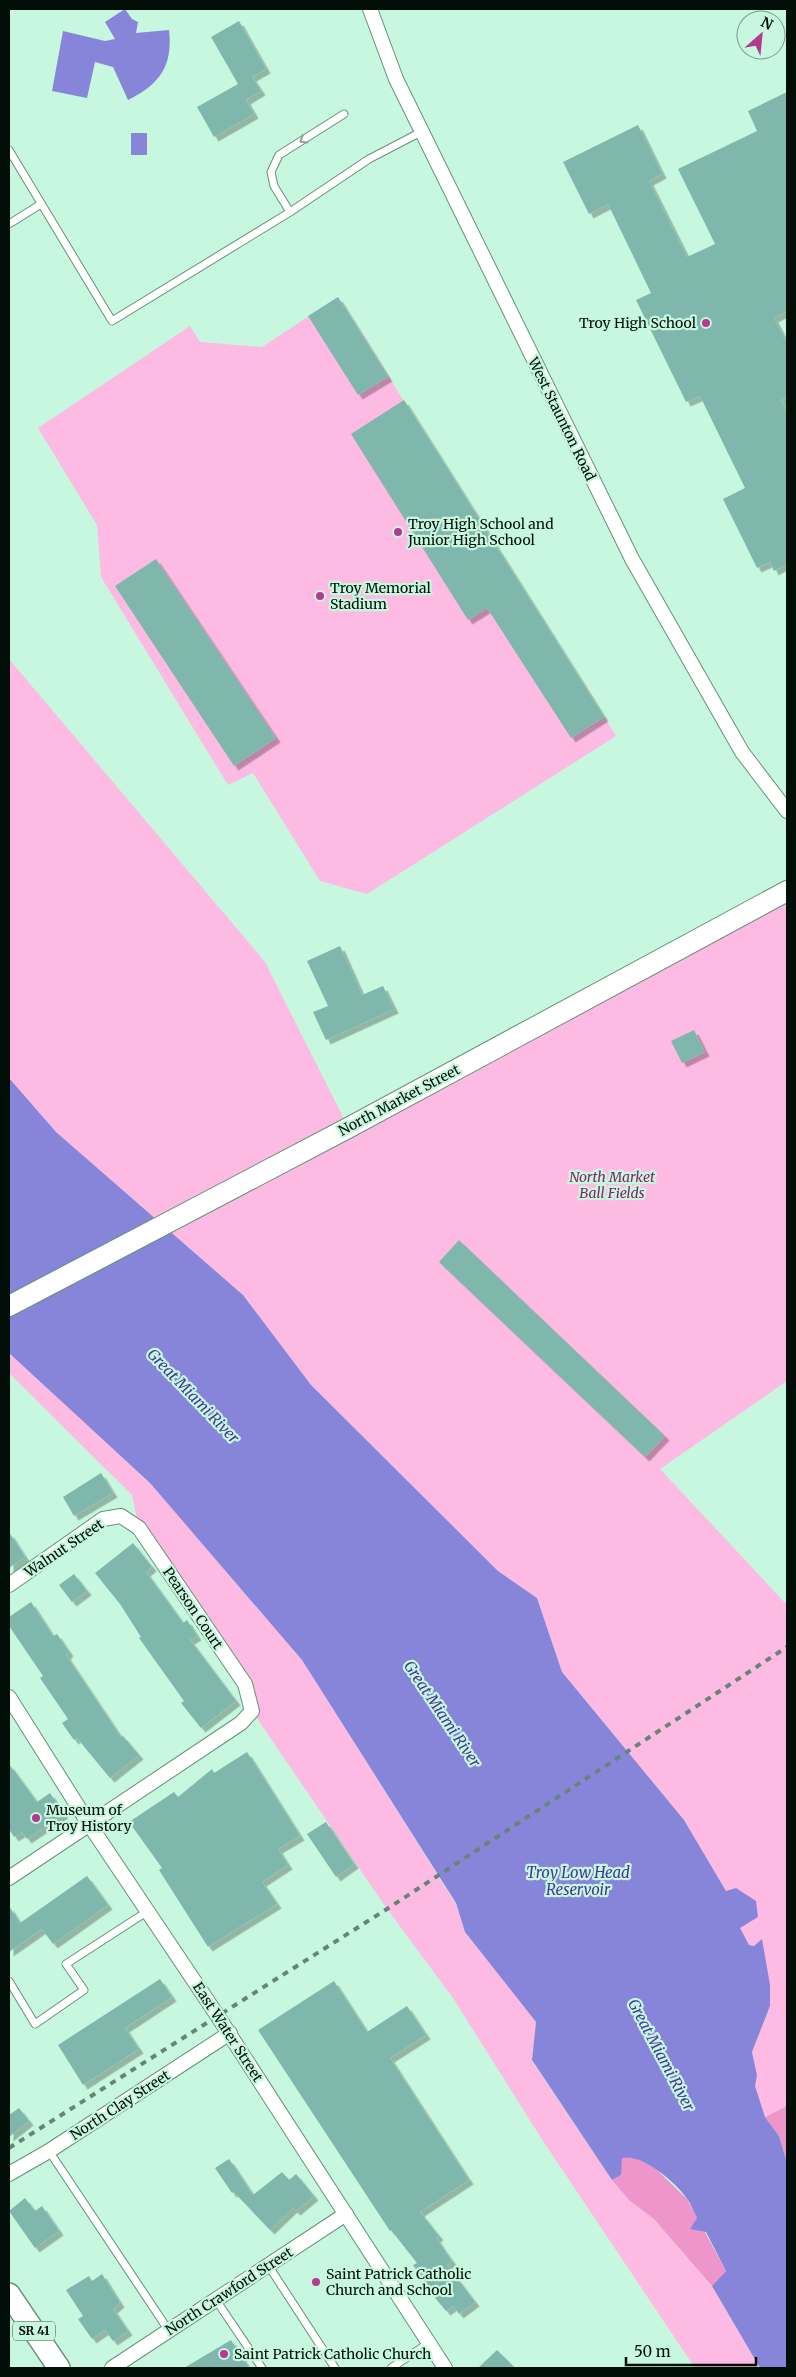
<svg xmlns="http://www.w3.org/2000/svg" width="796" height="2377" font-family="Merriweather,serif">
  <style>
    .green { fill: #fdbae2 }
    .forest { fill: #ee96cc }
    .water { fill: #8685d9 }
    .building { fill: #80b7ad; filter: url(#shadow) }
    .lines { fill: none; stroke-linecap: round; stroke-linejoin: round }
    .service-casing { stroke: #65917b; stroke-width: 9 }
    .minor-casing { stroke: #65917b; stroke-width: 16 }
    .secondary-casing { stroke: #65917b; stroke-width: 22 }
    .primary-casing { stroke: #65917b; stroke-width: 24 }
    .service { stroke: #fff; stroke-width: 7 }
    .minor { stroke: #fff; stroke-width: 14 }
    .secondary { stroke: #fff; stroke-width: 20 }
    .primary { stroke: #fff; stroke-width: 21 }
    .rail { stroke: #678576; stroke-width: 4; stroke-dasharray: 6 6; stroke-linecap: butt }
    .oneway { stroke: #999f9c }
    .poi-dot { fill: #b33a8d; stroke: #c8f7df; stroke-width: 2 }
    .labels { text-anchor: middle; stroke-width: 4.5; stroke-linejoin: round; paint-order: stroke }
    .shield { fill: #c8f7df; stroke: #3d5548; stroke-width: 1 }
    .shield-label { font-size: 12px; font-weight: bold; fill: #010f08 }
    .poi-label { font-size: 14px; fill: #010f08; stroke: #c8f7df; text-anchor: start }
    .street-label { font-size: 14px; fill: #010f08; stroke: #c8f7df }
    .park-label { font-size: 14px; font-style: italic; fill: #872369; stroke: #c8f7df }
    .water-label { font-size: 15px; font-style: italic; fill: #423698; stroke: #c8f7df }
  </style>
  <defs>
    <filter id="shadow"><feDropShadow dx="4.5" dy="4.5" stdDeviation="0" flood-color="#0004"/></filter>
  </defs>
  <rect width="100%" height="100%" fill="#c8f7df"/>
  <!-- green -->
  <g class="green">
    <polygon points="338,297 616,736 367,894 320,881 253,773 228,785 101,577 97,525 38,428 190,326 200,342 262,347"/>
    <polygon points="9,659 265,962 348,1127 787,891 787,1381 660,1469 787,1605 787,2106 765,2117 754,2086 757,2075 752,2052 770,2006 762,1940 754,1946 749,1945 739,1928 726,1891 684,1820 562,1672 537,1598 498,1571 311,1385 243,1295 56,1132 9,1078"/>
    <polygon points="9,1353 150,1483 302,1660 456,1904 465,1932 536,2022 532,2061 612,2180 630,2201 654,2219 712,2286 760,2368 695,2368 543,2141 453,1998 387,1909 252,1711 245,1684 139,1528 132,1495 9,1373"/>
  </g>
  <!-- forest -->
  <g class="forest">
    <polygon points="787,2106 787,2163 779,2136 765,2117"/>
    <polygon points="631,2156 654,2167 687,2199 726,2271 712,2286 654,2219 630,2201 612,2180 621,2175 621,2158"/>
  </g>
  <!-- water -->
  <g class="water">
    <path d="M 125,9 L 132,19 L 138,22 L 136,33 L 169,30 C 173,66 160,84 128,100 L 113,67 L 95,62 L 87,98 L 52,91 L 63,31 L 105,41 L 115,39 L 105,22 Z"/>
    <rect x="131" y="133" width="16" height="22"/>
    <path d="M 9,1078 L 56,1132 L 243,1295 L 311,1385 L 498,1571 L 537,1598 L 562,1672 L 684,1820 L 726,1891 L 736,1888 L 756,1901 L 758,1917 L 740,1928 L 749,1945 L 754,1946 L 762,1939 L 770,1985 L 770,2006 L 752,2052 L 757,2075 L 755,2086 L 765,2117 L 779,2136 L 787,2163 L 787,2368 L 760,2368 L 712,2286 L 726,2271 L 706,2232 L 690,2229 L 697,2218 C 694,2212 691,2205 688,2200 C 677,2183 642,2153 622,2158 L 621,2175 L 612,2180 L 532,2060 L 536,2022 L 465,1932 L 456,1903 L 302,1660 L 150,1483 L 9,1353 Z"/>
  </g>
  <!-- building -->
  <g class="building">
    <polygon points="239,21 266,69 252,77 261,91 246,100 254,114 214,137 197,107 238,84 211,37"/>
    <polygon points="787,92 787,311 774,318 787,344 787,397 781,400 787,412 787,564 774,571 770,562 757,568 723,499 745,488 700,396 686,402 636,300 651,293 608,204 589,214 563,162 638,125 662,174 649,181 687,257 715,244 678,169 757,131 748,111"/>
    <polygon points="338,297 388,377 358,395 308,316"/>
    <polygon points="404,400 604,717 571,738 487,608 468,620 351,434"/>
    <polygon points="156,559 276,738 234,766 115,586"/>
    <polygon points="340,946 362,995 383,986 394,1009 326,1040 313,1012 328,1006 307,961"/>
    <polygon points="694,1030 705,1052 682,1063 671,1041"/>
    <polygon points="459,1240 665,1436 645,1457 439,1262"/>
    <polygon points="101,1473 113,1493 74,1516 63,1497"/>
    <polygon points="9,1532 25,1557 9,1568"/>
    <polygon points="133,1543 152,1567 146,1572 183,1623 187,1620 197,1636 190,1640 236,1701 201,1728 181,1703 184,1701 139,1638 141,1637 120,1604 95,1573"/>
    <polygon points="74,1574 87,1591 72,1602 59,1585"/>
    <polygon points="31,1602 53,1636 57,1634 69,1652 66,1655 121,1737 123,1736 139,1755 110,1778 77,1738 74,1740 62,1723 68,1719 40,1678 43,1676 9,1626 9,1617"/>
    <polygon points="247,1752 300,1836 278,1849 288,1865 262,1882 277,1904 208,1947 159,1870 162,1868 129,1822 174,1792 178,1797 212,1769 214,1773"/>
    <polygon points="9,1764 37,1802 50,1793 64,1814 27,1839 22,1832 14,1837 9,1829"/>
    <polygon points="326,1822 354,1864 336,1877 307,1834"/>
    <polygon points="87,1876 108,1905 53,1944 42,1929 9,1952 9,1906 20,1923"/>
    <polygon points="160,1979 172,1997 125,2028 139,2049 83,2085 58,2045"/>
    <polygon points="334,1981 367,2032 407,2006 426,2035 390,2058 469,2180 420,2212 439,2236 436,2238 452,2261 447,2265 475,2302 459,2314 453,2306 446,2311 436,2299 413,2265 417,2263 391,2230 390,2231 258,2030"/>
    <polygon points="19,2108 29,2121 9,2137 9,2115"/>
    <polygon points="229,2159 253,2195 282,2172 289,2180 296,2174 314,2196 296,2211 293,2208 270,2230 234,2192 232,2193 215,2168"/>
    <polygon points="25,2198 35,2211 42,2206 59,2231 35,2248 9,2211"/>
    <polygon points="102,2274 120,2303 113,2309 128,2331 113,2341 105,2330 92,2339 78,2319 83,2316 66,2290 89,2276 92,2281"/>
    <polygon points="231,2340 249,2368 184,2368"/>
    <polygon points="497,2350 515,2368 478,2368"/>
  </g>
  <g class="lines">
    <defs>
      <g id="service">
        <polyline points="9,150 112,321 290,212 369,159 421,132"/>
        <polyline points="290,212 274,186 271,172 279,155 344,114"/>
        <polyline points="9,224 41,204"/>
        <polyline points="9,1981 35,2024 84,1990 66,1964 148,1911"/>
        <polyline points="49,2151 169,2331"/>
        <polyline points="268,2265 335,2368"/>
        <polyline points="216,2300 262,2368"/>
        <polyline points="391,2368 429,2343"/>
      </g>
      <g id="minor">
        <polyline points="370,9 396,79 632,559 742,752 787,811"/>
        <polyline points="9,1585 103,1519 121,1516 139,1528 245,1684 252,1711 241,1723 9,1878"/>
        <polyline points="9,1697 89,1824 217,2015 445,2368"/>
        <polyline points="9,2174 49,2151 230,2033"/>
        <polyline points="112,2368 346,2214"/>
      </g>
      <polyline id="secondary" points="9,1306 348,1128 787,891"/>
      <polyline id="primary" points="9,2294 59,2368"/>
    </defs>
    <!-- service casing -->
    <use href="#service" class="service-casing"/>
    <!-- minor casing -->
    <use href="#minor" class="minor-casing"/>
    <!-- secondary casing -->
    <use href="#secondary" class="secondary-casing"/>
    <!-- primary casing -->
    <use href="#primary" class="primary-casing"/>
    <!-- service -->
    <use href="#service" class="service"/>
    <!-- minor -->
    <use href="#minor" class="minor"/>
    <!-- secondary -->
    <use href="#secondary" class="secondary"/>
    <!-- primary -->
    <use href="#primary" class="primary"/>
    <!-- rail -->
    <polyline class="rail" points="9,2148 387,1909 787,1647"/>
  </g>
  <!-- one-way arrows -->
  <defs><path id="oneway-chevron" d="M-2-3.5L2.5 0L-2 3.5" fill="none" stroke-width="1.6" stroke-linecap="round" stroke-linejoin="round" transform="scale(1.25)"/></defs>
  <use class="oneway" href="#oneway-chevron" transform="translate(303 140) rotate(148)"/>
  <!-- markers -->
  <g class="poi-dot">
    <circle cx="706" cy="323" r="5"/>
    <circle cx="398" cy="532" r="5"/>
    <circle cx="320" cy="596" r="5"/>
    <circle cx="36" cy="1818" r="5"/>
    <circle cx="316" cy="2282" r="5"/>
    <circle cx="224" cy="2354" r="5"/>
  </g>
  <g class="labels">
    <!-- shield labels -->
    <rect class="shield" x="13" y="2321.5" width="42" height="19" rx="4"/>
    <g class="shield-label">
      <text x="34" y="2335">SR 41</text>
    </g>
    <!-- poi labels -->
    <g class="poi-label">
      <text x="696" y="328" text-anchor="end">Troy High School</text>
      <text x="408" y="529">Troy High School and<tspan x="408" dy="16">Junior High School</tspan></text>
      <text x="330" y="593">Troy Memorial<tspan x="330" dy="16">Stadium</tspan></text>
      <text x="46" y="1815">Museum of<tspan x="46" dy="16">Troy History</tspan></text>
      <text x="326" y="2279">Saint Patrick Catholic<tspan x="326" dy="16">Church and School</tspan></text>
      <text x="234" y="2359">Saint Patrick Catholic Church</text>
    </g>
    <!-- street labels -->
    <g class="street-label">
      <text transform="translate(562 419) rotate(64)" y="5">West Staunton Road</text>
      <text transform="translate(399 1100) rotate(-28)" y="5">North Market Street</text>
      <text transform="translate(64 1548) rotate(-34)" y="5">Walnut Street</text>
      <text transform="translate(193 1608) rotate(56)" y="5">Pearson Court</text>
      <text transform="translate(228 2032) rotate(57)" y="5">East Water Street</text>
      <text transform="translate(120 2105) rotate(-33)" y="5">North Clay Street</text>
      <text transform="translate(229 2291) rotate(-33)" y="5">North Crawford Street</text>
    </g>
    <!-- park labels -->
    <g class="park-label">
      <text x="612" y="1182">North Market<tspan x="612" dy="16">Ball Fields</tspan></text>
    </g>
    <!-- water labels -->
    <g class="water-label">
      <text transform="translate(193 1396) rotate(46)" y="5">Great Miami River</text>
      <text transform="translate(442 1714) rotate(56)" y="5">Great Miami River</text>
      <text x="578" y="1878">Troy Low Head<tspan x="578" dy="17">Reservoir</tspan></text>
      <text transform="translate(661 2055) rotate(62)" y="5">Great Miami River</text>
    </g>
  </g>
  <!-- border -->
  <rect width="796" height="2377" fill="none" stroke="#010f08" stroke-width="20"/>
  <!-- north arrow -->
  <g transform="translate(761 35) rotate(27)"><circle r="24" fill="#c8f7df" stroke="#789a89"/>
  <path d="M0-4L9 19L0 12L-9 19Z" fill="#b33a8d"/>
  <text y="-8" font-size="14" font-weight="bold" text-anchor="middle" fill="#010f08">N</text>
  </g>
  <!-- scale -->
  <path d="M626 2357v8h130v-8" fill="none" stroke="#010f08" stroke-width="2.5"/>
  <text x="634" y="2357" font-size="15" fill="#010f08" stroke="#c8f7df" stroke-width="4" paint-order="stroke">50 m</text>
</svg>
